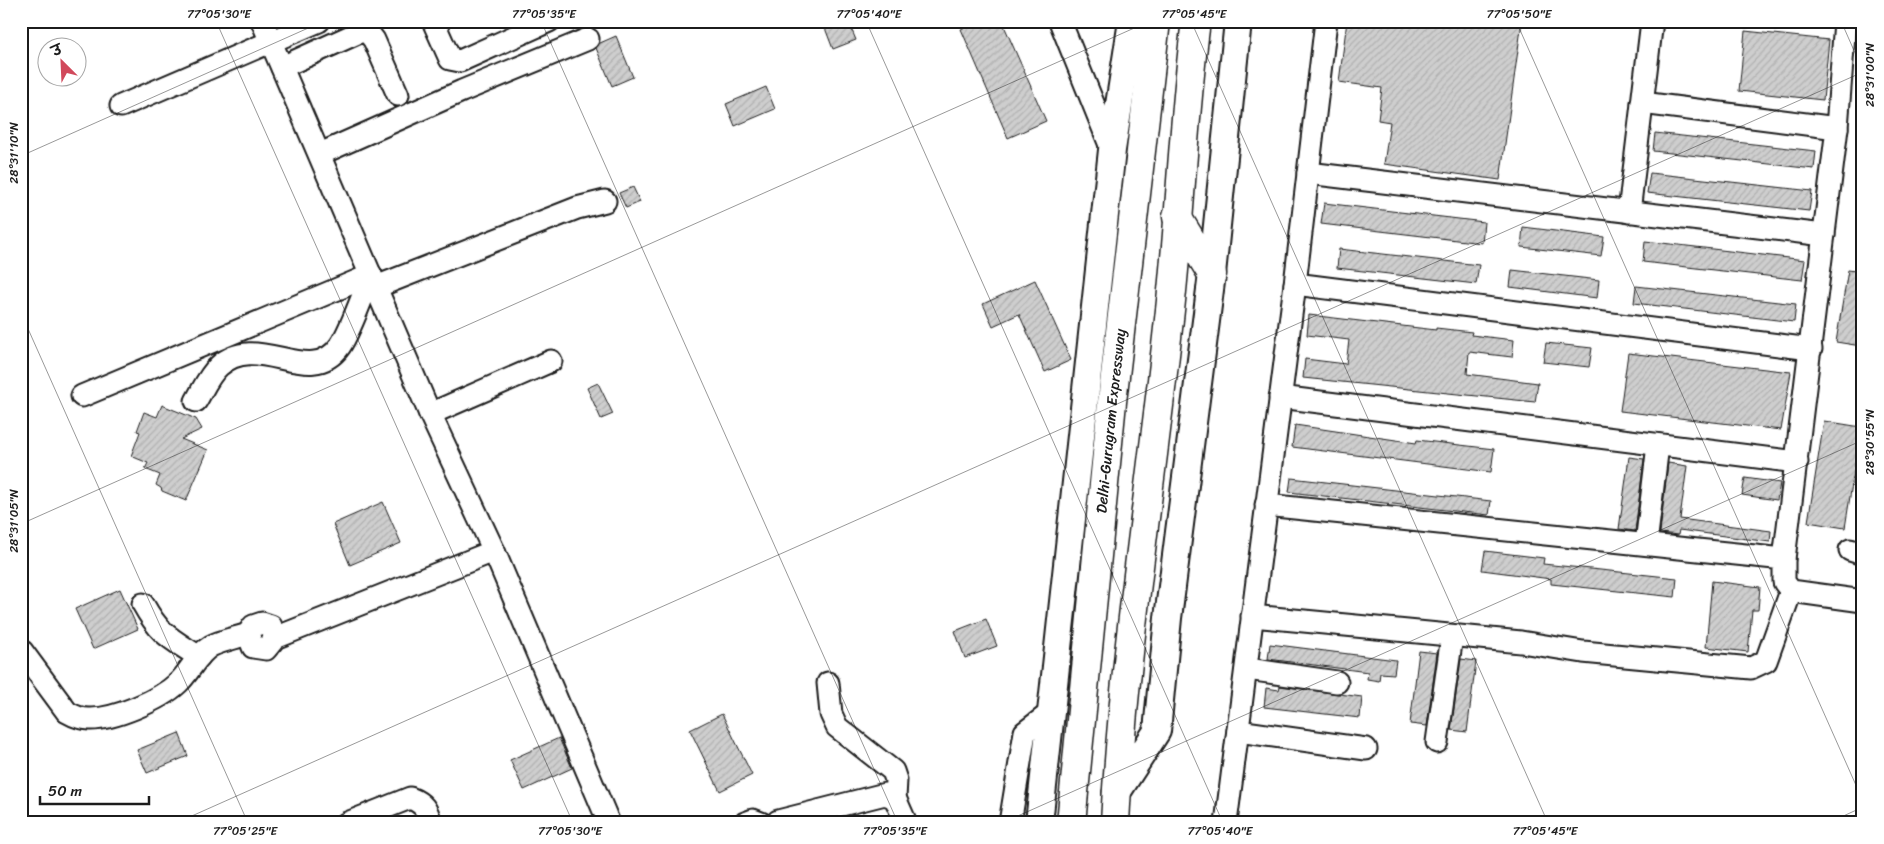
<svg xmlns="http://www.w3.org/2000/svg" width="1884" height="844" font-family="Sriracha,'Playpen Sans Deva',sans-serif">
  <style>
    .building { fill: url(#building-hatch); stroke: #1c1c1c }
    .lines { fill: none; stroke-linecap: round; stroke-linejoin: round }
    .minor-casing { stroke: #1c1c1c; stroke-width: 25 }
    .major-casing { stroke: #1c1c1c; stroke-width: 30 }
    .highway-casing { stroke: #1c1c1c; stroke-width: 31 }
    .minor { stroke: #fff; stroke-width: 21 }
    .major { stroke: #fff; stroke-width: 26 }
    .highway { stroke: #fff; stroke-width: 28 }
    .ticks { fill: none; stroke: #1c1c1c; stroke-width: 1; stroke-opacity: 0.45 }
    .labels { text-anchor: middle; stroke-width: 4.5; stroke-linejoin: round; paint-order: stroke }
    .street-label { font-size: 15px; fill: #1c1c1c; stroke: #fff }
    .neatline { fill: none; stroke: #1c1c1c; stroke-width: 2 }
    .ticks-label { font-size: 12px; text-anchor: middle; fill: #1c1c1c }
  </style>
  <defs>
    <pattern id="building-hatch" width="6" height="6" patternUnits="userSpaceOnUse" patternTransform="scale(1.25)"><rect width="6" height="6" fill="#cecece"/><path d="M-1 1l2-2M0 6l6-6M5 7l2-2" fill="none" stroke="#b0b0b0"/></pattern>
  </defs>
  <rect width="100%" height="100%" fill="#fff"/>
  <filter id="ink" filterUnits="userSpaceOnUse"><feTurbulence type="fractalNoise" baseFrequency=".02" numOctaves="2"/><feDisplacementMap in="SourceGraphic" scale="10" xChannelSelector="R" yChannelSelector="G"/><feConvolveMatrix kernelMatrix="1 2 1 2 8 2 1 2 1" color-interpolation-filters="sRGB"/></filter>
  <g filter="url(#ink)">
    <!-- building -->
    <g class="building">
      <polygon points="842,21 848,21 856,40 833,49 825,28"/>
      <polygon points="979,21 1002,21 1046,121 1008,138 961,29"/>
      <polygon points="1347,21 1522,21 1500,180 1384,164 1390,122 1378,120 1382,88 1339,82"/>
      <polygon points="1745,31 1829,40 1823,100 1739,91"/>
      <polygon points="616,36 633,77 612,86 596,48 600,43"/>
      <polygon points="766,87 775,109 735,126 726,104"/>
      <polygon points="1655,133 1816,151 1814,169 1653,151"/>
      <polygon points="1650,173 1812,191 1809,211 1647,193"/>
      <polygon points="633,187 640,202 626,208 619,193"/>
      <polygon points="1324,203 1484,222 1482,243 1321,224"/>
      <polygon points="1523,227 1604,237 1601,256 1521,247"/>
      <polygon points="1645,241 1805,260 1802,280 1643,262"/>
      <polygon points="1339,249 1479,265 1476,284 1337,268"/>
      <polygon points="1512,270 1599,280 1597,298 1510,287"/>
      <polygon points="1848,270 1863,272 1861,346 1836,342"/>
      <polygon points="1035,280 1071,360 1045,372 1019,314 993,326 983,304"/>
      <polygon points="1636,286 1796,304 1794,322 1634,303"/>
      <polygon points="1309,315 1436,330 1436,328 1472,332 1471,335 1514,340 1512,357 1469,352 1467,374 1538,383 1535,402 1303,378 1305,359 1346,364 1349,340 1307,335"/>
      <polygon points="1546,343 1592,348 1589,367 1543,362"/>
      <polygon points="1628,353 1791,372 1781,430 1620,411"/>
      <polygon points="598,383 613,414 601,419 587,388"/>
      <polygon points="162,405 196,419 202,429 181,439 208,450 186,501 162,491 161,488 156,485 160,475 145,469 148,463 131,456 140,432 137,431 144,412 157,417"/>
      <polygon points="1824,421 1861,427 1845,528 1808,522"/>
      <polygon points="1295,425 1416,443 1417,440 1494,449 1491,472 1292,447"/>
      <polygon points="1629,457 1644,459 1635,531 1619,529"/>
      <polygon points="1668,463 1687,466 1680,519 1771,531 1770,542 1679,530 1678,535 1660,533"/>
      <polygon points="1291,478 1491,501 1489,515 1289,492"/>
      <polygon points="1745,478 1780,483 1777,500 1742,495"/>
      <polygon points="383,502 401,543 350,565 333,524"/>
      <polygon points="1485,551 1544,558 1543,564 1677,578 1675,597 1551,584 1551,579 1482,570"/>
      <polygon points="1712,581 1760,587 1758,610 1752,610 1748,652 1706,647"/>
      <polygon points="120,589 138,629 93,649 75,609"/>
      <polygon points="986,619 997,646 965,658 955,631"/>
      <polygon points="1270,644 1396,660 1394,674 1380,673 1379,681 1367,679 1368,672 1268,659"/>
      <polygon points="1419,651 1437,653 1427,726 1410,724"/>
      <polygon points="1461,659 1476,661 1467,732 1451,730"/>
      <polygon points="1280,686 1362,697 1360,718 1264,707 1266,688 1279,690"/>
      <polygon points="722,714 752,775 720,791 690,730"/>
      <polygon points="179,733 188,756 147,773 137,750"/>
      <polygon points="559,738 572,768 524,790 510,760"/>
    </g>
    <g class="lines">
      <defs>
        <g id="minor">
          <polyline points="262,21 430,414 494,551 609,823"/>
          <polyline points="433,21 450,59 460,61 549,21"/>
          <polyline points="1060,21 1112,150"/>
          <polyline points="282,67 362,31 367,31 374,40 398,95"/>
          <polyline points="1642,103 1837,128"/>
          <polyline points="121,106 319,21"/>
          <polyline points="320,154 462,91 588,39"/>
          <polyline points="1308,173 1824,235"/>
          <polyline points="1629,212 1652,21"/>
          <polyline points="1295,284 1811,349"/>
          <polyline points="376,287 577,208 605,201"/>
          <polyline points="82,396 371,275"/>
          <polyline points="1280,397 1797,462"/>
          <path d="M 196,401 C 203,389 209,375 219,366 C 258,330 310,389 340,346 C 351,330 363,294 371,275"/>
          <polyline points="430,414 551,361"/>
          <polyline points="1266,505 1784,559 1784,582 1791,591 1863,601"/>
          <polyline points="1646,544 1658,445"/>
          <polyline points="1850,550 1863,554"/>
          <polyline points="1784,559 1837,128 1845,21"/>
          <path d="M 143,604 C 160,635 170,638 199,657"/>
          <polyline points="1252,616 1521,642 1583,652 1751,668 1766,661 1791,591"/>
          <polyline points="275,638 271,626 262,623 253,626 248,634 253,647 266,649 275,638 494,551"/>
          <path d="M 22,651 L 67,712 C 74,716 80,719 89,719 C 113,720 160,700 178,683 C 190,672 197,654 211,646 C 222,640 237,638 248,634"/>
          <polyline points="1247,669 1337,682"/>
          <polyline points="828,683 831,714 837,727 893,771 896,780 895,798"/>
          <polyline points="1238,731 1366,749"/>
          <polyline points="1437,742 1452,636"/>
          <polyline points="778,821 885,794 895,798 906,823"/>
          <path d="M 347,823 L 410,798 C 423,803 427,809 431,823"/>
          <polyline points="745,823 753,820 761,823"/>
          <polyline points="1010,823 1025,732 1050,713"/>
          <polyline points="1226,823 1295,284 1326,21"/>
        </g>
        <g id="major">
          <polyline points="1116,794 1157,731 1168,618 1212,274 1238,21"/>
          <polyline points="1039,823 1112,150 1132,21"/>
        </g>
        <g id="highway">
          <polyline points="1177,217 1212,274"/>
          <path id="s1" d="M 1071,823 L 1112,402 L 1156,21"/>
          <path d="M 1115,823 C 1124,645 1154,469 1172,291 C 1181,201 1184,111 1196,21"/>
        </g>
      </defs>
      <!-- minor casing -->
      <use href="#minor" class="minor-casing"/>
      <!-- major casing -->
      <use href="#major" class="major-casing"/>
      <!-- highway casing -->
      <use href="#highway" class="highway-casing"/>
      <!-- minor -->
      <use href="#minor" class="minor"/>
      <!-- major -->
      <use href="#major" class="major"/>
      <!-- highway -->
      <use href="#highway" class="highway"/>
    </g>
  </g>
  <!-- ticks -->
  <path class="ticks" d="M 216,21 L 573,823M 541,21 L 898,823M 866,21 L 1223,823M 1191,21 L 1548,823M 1516,21 L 1863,801M 1841,21 L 1863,71M 21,156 L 324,21M 21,313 L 248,823M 21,524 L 1150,21M 176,823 L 1863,72M 1002,823 L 1863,440M 1828,823 L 1863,807"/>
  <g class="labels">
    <!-- street labels -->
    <g class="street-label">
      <text dy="5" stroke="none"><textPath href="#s1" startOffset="404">Delhi-Gurugram Expressway</textPath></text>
    </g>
  </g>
  <!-- margin -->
  <rect width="1884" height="844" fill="none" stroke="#fff" stroke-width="55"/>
  <!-- north arrow -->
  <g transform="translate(62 62) rotate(336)"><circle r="24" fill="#ffffff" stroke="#a4a4a4"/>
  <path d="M0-4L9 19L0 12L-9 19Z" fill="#d1495b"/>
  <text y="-8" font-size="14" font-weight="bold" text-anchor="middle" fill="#1c1c1c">उ</text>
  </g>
  <!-- scale -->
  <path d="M40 796v8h109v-8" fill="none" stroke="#1c1c1c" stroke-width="2.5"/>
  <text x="48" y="796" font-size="15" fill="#1c1c1c" stroke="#ffffff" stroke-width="4" paint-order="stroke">50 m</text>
  <rect x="28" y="28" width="1828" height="788" class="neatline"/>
  <g class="ticks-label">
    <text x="219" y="18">77°05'30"E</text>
    <text x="544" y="18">77°05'35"E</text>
    <text x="869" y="18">77°05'40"E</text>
    <text x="1194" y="18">77°05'45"E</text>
    <text x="1519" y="18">77°05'50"E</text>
    <text transform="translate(1870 75) rotate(-90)" y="4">28°31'00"N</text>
    <text transform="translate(14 153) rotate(-90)" y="4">28°31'10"N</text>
    <text transform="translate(1870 442) rotate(-90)" y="4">28°30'55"N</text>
    <text transform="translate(14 521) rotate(-90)" y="4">28°31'05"N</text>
    <text x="245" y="835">77°05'25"E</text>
    <text x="570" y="835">77°05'30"E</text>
    <text x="895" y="835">77°05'35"E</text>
    <text x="1220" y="835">77°05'40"E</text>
    <text x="1545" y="835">77°05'45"E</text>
  </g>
</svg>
